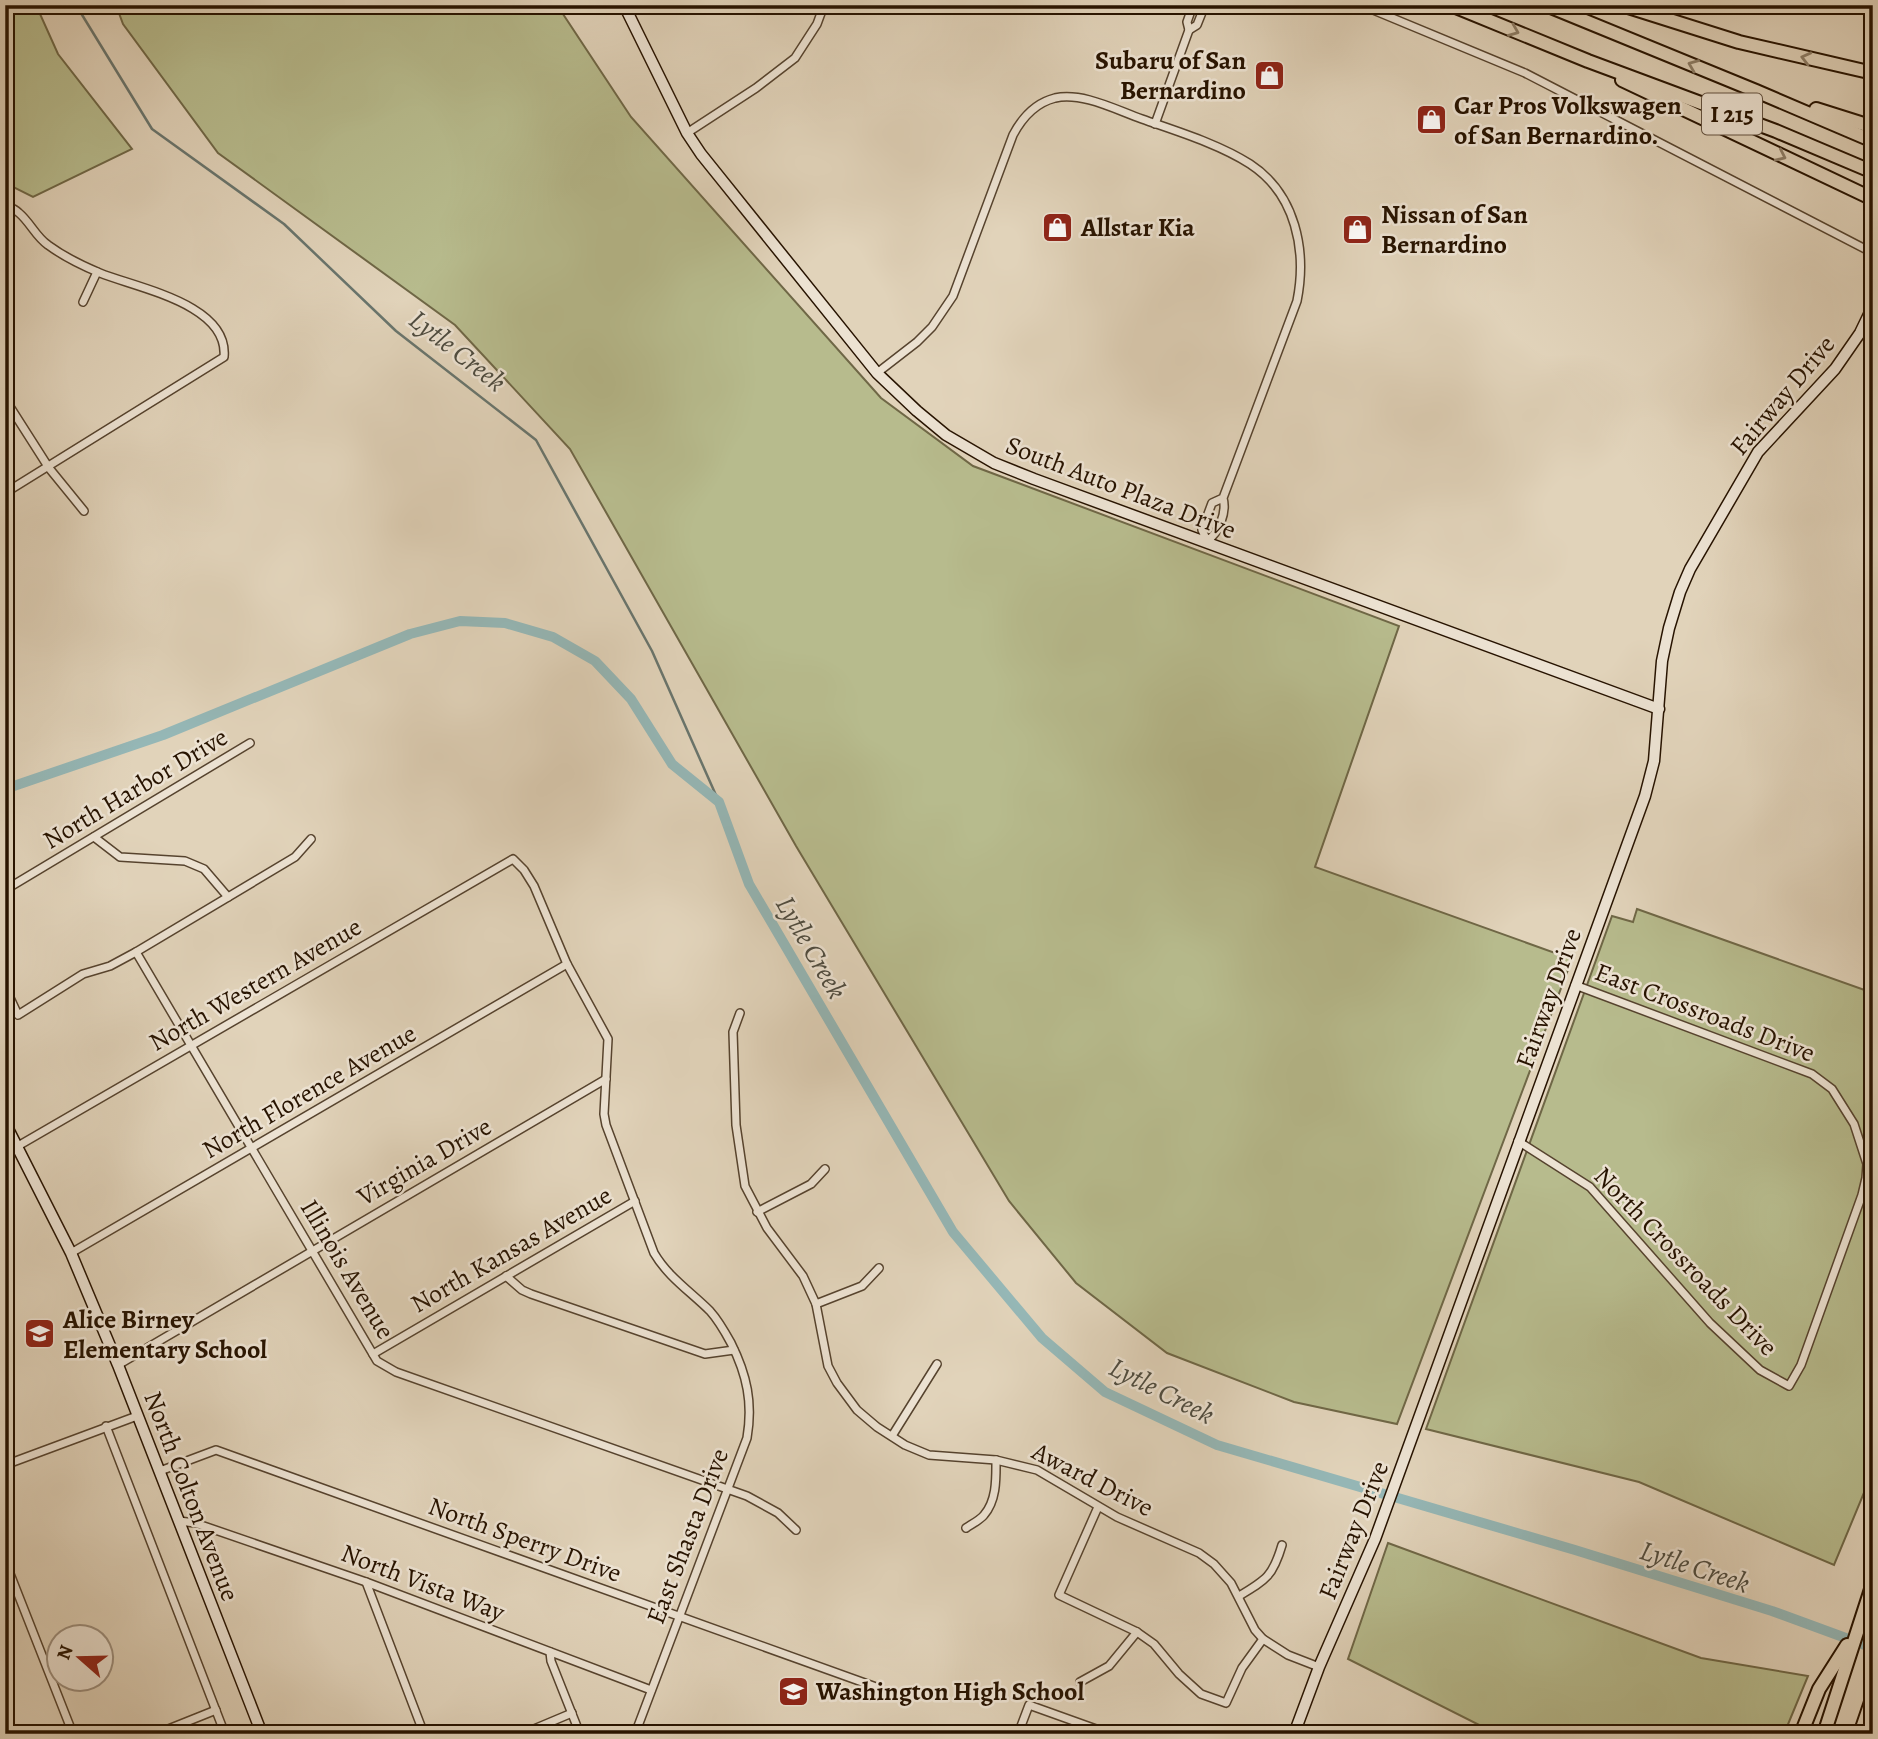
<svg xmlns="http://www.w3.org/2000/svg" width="1878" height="1739" font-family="Alegreya,serif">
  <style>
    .green { fill: #b7bb8d; stroke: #6f6746; stroke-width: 2 }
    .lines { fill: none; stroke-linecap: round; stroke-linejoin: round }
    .stream { stroke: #69756d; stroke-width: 2.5 }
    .canal { stroke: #95b7b6; stroke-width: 10 }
    .street-casing { stroke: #56432e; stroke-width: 10 }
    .secondary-casing { stroke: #271300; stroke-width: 13 }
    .highway-casing { stroke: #271300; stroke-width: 16 }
    .street { stroke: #ece2d2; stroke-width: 7 }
    .secondary { stroke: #ece2d2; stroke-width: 10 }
    .highway { stroke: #e1d3ba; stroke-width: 12 }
    .oneway { stroke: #8d7d66 }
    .labels { text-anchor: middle; stroke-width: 5; stroke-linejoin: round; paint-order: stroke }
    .shield { fill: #ece2d2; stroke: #62513f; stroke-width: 2 }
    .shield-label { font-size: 24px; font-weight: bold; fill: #271300 }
    .poi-label { font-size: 26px; font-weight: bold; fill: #271300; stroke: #ece2d2; text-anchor: start }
    .street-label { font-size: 26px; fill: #271300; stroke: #ece2d2 }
    .water-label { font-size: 28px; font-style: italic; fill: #4e4c40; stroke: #ece2d2 }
  </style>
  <rect width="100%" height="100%" fill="#e1d3ba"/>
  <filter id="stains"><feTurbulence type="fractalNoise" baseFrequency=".00286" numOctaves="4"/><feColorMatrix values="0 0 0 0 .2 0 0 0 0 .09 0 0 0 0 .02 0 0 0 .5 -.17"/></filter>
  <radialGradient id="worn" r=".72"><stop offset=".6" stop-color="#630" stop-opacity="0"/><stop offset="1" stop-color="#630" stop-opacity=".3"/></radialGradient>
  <!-- green -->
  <g class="green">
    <polygon points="5,5 36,5 58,54 132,149 33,197 5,183"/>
    <polygon points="116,5 383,5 414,13 454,5 557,5 631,117 881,398 973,466 1399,626 1315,867 1572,959 1397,1424 1294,1402 1167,1353 1076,1283 1009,1201 796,846 570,449 455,325 218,153 123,24"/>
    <polygon points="1637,909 1873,993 1873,1471 1834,1565 1639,1482 1426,1429 1612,916 1633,922"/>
    <polygon points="1388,1543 1701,1658 1808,1676 1784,1734 1497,1734 1348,1659"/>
  </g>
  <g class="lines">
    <!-- stream -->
    <polyline class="stream" points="76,5 152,129 284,224 396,331 536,440 652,651 719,802"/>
    <!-- canal -->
    <polyline class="canal" points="5,789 163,735 410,634 460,621 505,623 553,637 595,661 631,699 672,764 719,802 749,884 953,1232 1042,1338 1105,1392 1217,1445 1575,1550 1772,1611 1873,1648"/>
    <defs>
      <g id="street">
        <polyline points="1361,5 1525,73 1873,253"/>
        <polyline points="1189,30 1197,25 1205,5"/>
        <polyline points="1155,124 1189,30 1187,22 1193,5"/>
        <polyline points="687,133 756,88 795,58 817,24 824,5"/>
        <path d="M 5,205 C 10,207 16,210 19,213 C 30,222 36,237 48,245 C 63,256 83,266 100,273 C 137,288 229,304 224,357 L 5,493"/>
        <polyline points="83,302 97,272"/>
        <path d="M 877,373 L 917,342 L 932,327 L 953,296 L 1013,135 C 1022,118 1035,103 1055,98 C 1083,92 1116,110 1142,119 C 1176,131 1219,144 1250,164 C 1296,194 1307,251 1297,301 L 1223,498 C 1227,512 1219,533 1207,541 L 1202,530 L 1212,503 L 1223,498"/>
        <polyline points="5,399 49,468 84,511"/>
        <polyline points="94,837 120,857 185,861 204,869 228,897"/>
        <polyline points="5,890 250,743"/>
        <polyline points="136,952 377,1361 396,1372 747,1496 778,1513 796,1530"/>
        <polyline points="5,987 18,1015 83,974 110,966 136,952 295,857 311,839"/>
        <polyline points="740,1013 733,1032 736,1125 745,1186 767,1228 803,1276 816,1304 828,1366 837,1383 857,1410 877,1427 905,1445 929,1455 996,1460 1037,1470 1117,1517 1199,1553 1214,1564 1231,1583 1255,1630 1263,1639 1288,1655 1319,1667"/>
        <polyline points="1518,1141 1590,1187 1710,1323 1760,1370 1789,1386 1801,1365 1862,1195 1866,1178 1867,1164 1854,1124 1832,1089 1812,1074 1575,985"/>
        <path d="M 18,1146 L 513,859 L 524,870 L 534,886 L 567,964 L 608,1039 L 604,1114 L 606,1125 L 654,1253 C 668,1277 691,1292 710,1311 C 719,1321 725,1332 731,1343 C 747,1375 753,1403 747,1438 L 635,1734"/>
        <polyline points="757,1212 811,1184 825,1169"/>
        <polyline points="71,1253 567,964"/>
        <polyline points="506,1276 522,1290 531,1294 705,1354 734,1350"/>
        <polyline points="816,1304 862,1286 879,1268"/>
        <polyline points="373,1354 635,1201"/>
        <polyline points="118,1365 606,1079"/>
        <polyline points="106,1426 225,1734"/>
        <polyline points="892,1436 937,1364"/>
        <polyline points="5,1465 137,1416"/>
        <polyline points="160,1471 216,1450 876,1687"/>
        <polyline points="1098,1507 1059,1595 1137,1632 1154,1644 1179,1674 1201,1694 1226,1703 1242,1668 1263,1639"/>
        <polyline points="179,1521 195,1523 366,1582 651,1690"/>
        <path d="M 966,1528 C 972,1524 980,1520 984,1515 C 997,1500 996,1478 996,1460"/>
        <polyline points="5,1561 73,1734"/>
        <polyline points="366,1582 424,1734"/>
        <path d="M 1239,1596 C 1266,1580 1273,1576 1282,1545"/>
        <polyline points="550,1652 551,1661 580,1734"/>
        <polyline points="1080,1682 1109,1666 1137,1632"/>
        <polyline points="156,1734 216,1710"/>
        <polyline points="522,1734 572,1713"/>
        <polyline points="1018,1734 1029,1705 1110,1734"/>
      </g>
      <g id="secondary">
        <polyline points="624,5 687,133 701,154 877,373 917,411 946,435 994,463 1034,479 1659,709"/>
        <polyline points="5,1123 71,1253 118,1365 262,1734"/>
        <polyline points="1294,1734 1319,1667 1375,1539 1645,796 1654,761 1662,661 1669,628 1680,592 1690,569 1758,452 1835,369 1860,333 1873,306"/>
      </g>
      <g id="highway">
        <polyline points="1451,5 1588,61 1776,131 1873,172"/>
        <polyline points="1546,5 1756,91 1873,141"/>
        <polyline points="1622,5 1739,42 1873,73"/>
        <polyline points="1622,80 1873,199"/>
        <polyline points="1816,109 1873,127"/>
        <polyline points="1801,1734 1819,1689 1847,1645"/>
        <polyline points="1824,1734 1873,1583"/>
        <polyline points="1860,1734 1873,1696"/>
      </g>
    </defs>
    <!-- street casing -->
    <use href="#street" class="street-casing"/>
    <!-- secondary casing -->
    <use href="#secondary" class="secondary-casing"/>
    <!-- highway casing -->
    <use href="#highway" class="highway-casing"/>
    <!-- street -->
    <use href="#street" class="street"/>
    <!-- secondary -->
    <use href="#secondary" class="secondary"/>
    <!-- highway -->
    <use href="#highway" class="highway"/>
  </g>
  <!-- one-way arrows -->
  <defs><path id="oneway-chevron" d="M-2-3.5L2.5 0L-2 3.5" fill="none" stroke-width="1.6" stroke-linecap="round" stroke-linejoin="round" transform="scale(1.75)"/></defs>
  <g class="oneway">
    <use href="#oneway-chevron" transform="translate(1514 31) rotate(22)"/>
    <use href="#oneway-chevron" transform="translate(1806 58) rotate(-166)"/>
    <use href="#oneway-chevron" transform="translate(1693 65) rotate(-158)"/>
    <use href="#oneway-chevron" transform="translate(1781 156) rotate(25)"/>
  </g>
  <!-- icons -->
  <defs>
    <symbol id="shop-square" viewBox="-11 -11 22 22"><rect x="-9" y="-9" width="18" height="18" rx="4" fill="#8f2418" stroke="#ece2d2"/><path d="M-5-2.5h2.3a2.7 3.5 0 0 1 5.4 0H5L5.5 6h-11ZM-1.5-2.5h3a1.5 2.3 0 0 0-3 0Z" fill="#fff"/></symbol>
    <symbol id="school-square" viewBox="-11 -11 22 22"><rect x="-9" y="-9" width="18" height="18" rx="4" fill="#8f2418" stroke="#ece2d2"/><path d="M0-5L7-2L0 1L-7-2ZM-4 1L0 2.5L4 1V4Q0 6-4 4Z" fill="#fff"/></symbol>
  </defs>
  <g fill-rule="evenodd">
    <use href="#shop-square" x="1252" y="58" width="35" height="35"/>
    <use href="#shop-square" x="1414" y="102" width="35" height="35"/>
    <use href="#shop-square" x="1040" y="210" width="35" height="35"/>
    <use href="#shop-square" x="1340" y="212" width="35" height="35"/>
    <use href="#school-square" x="22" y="1316" width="35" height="35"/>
    <use href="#school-square" x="776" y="1674" width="35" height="35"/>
  </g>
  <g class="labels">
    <!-- shield labels -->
    <rect class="shield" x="1702" y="93.5" width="60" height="41" rx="5"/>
    <g class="shield-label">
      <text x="1732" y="122">I 215</text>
    </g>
    <!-- poi labels -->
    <g class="poi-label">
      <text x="1246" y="69" text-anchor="end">Subaru of San<tspan x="1246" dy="30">Bernardino</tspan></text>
      <text x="1454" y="114">Car Pros Volkswagen<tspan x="1454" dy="30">of San Bernardino.</tspan></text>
      <text x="1381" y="223">Nissan of San<tspan x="1381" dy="30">Bernardino</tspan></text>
      <text x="1081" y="236">Allstar Kia</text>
      <text x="63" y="1328">Alice Birney<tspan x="63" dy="30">Elementary School</tspan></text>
      <text x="816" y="1700">Washington High School</text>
    </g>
    <!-- street labels -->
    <g class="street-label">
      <text transform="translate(1782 395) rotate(-50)" y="9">Fairway Drive</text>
      <text transform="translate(1121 487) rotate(21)" y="9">South Auto Plaza Drive</text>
      <text transform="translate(135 788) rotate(-31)" y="9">North Harbor Drive</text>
      <text transform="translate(255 984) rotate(-30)" y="9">North Western Avenue</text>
      <text transform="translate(1548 998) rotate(-70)" y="9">Fairway Drive</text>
      <text transform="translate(1705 1012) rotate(21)" y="9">East Crossroads Drive</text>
      <text transform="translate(309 1091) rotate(-30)" y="9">North Florence Avenue</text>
      <text transform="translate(424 1161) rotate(-30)" y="9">Virginia Drive</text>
      <text transform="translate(511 1249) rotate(-30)" y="9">North Kansas Avenue</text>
      <text transform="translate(1686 1261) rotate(46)" y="9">North Crossroads Drive</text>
      <text transform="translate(348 1269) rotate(59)" y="9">Illinois Avenue</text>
      <text transform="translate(1093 1479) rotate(27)" y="9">Award Drive</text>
      <text transform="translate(192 1496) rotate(69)" y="9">North Colton Avenue</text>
      <text transform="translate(1353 1530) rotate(-68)" y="9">Fairway Drive</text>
      <text transform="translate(687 1536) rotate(-69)" y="9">East Shasta Drive</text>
      <text transform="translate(525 1539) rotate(20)" y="9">North Sperry Drive</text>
      <text transform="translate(423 1582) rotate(21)" y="9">North Vista Way</text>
    </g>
    <!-- water labels -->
    <g class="water-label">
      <text transform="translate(458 350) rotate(38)" y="10">Lytle Creek</text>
      <text transform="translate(812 947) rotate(60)" y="10">Lytle Creek</text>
      <text transform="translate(1162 1390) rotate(27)" y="10">Lytle Creek</text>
      <text transform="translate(1695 1566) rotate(18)" y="10">Lytle Creek</text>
    </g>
  </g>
  <!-- margin -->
  <rect width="1878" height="1739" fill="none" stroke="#e1d3ba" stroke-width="28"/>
  <rect x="7" y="7" width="1864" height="1725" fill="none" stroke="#271300" stroke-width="3.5"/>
  <rect x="14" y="14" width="1850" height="1711" fill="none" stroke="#271300" stroke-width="2"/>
  <!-- north arrow -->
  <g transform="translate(80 1658) rotate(290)"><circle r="33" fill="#ece2d2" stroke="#9d8f7e" stroke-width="2"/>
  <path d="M0-5L12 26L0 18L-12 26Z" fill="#8f2418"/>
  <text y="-10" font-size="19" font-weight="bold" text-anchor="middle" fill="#271300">N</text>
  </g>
  <rect width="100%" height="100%" filter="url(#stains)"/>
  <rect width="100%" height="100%" fill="url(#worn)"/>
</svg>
